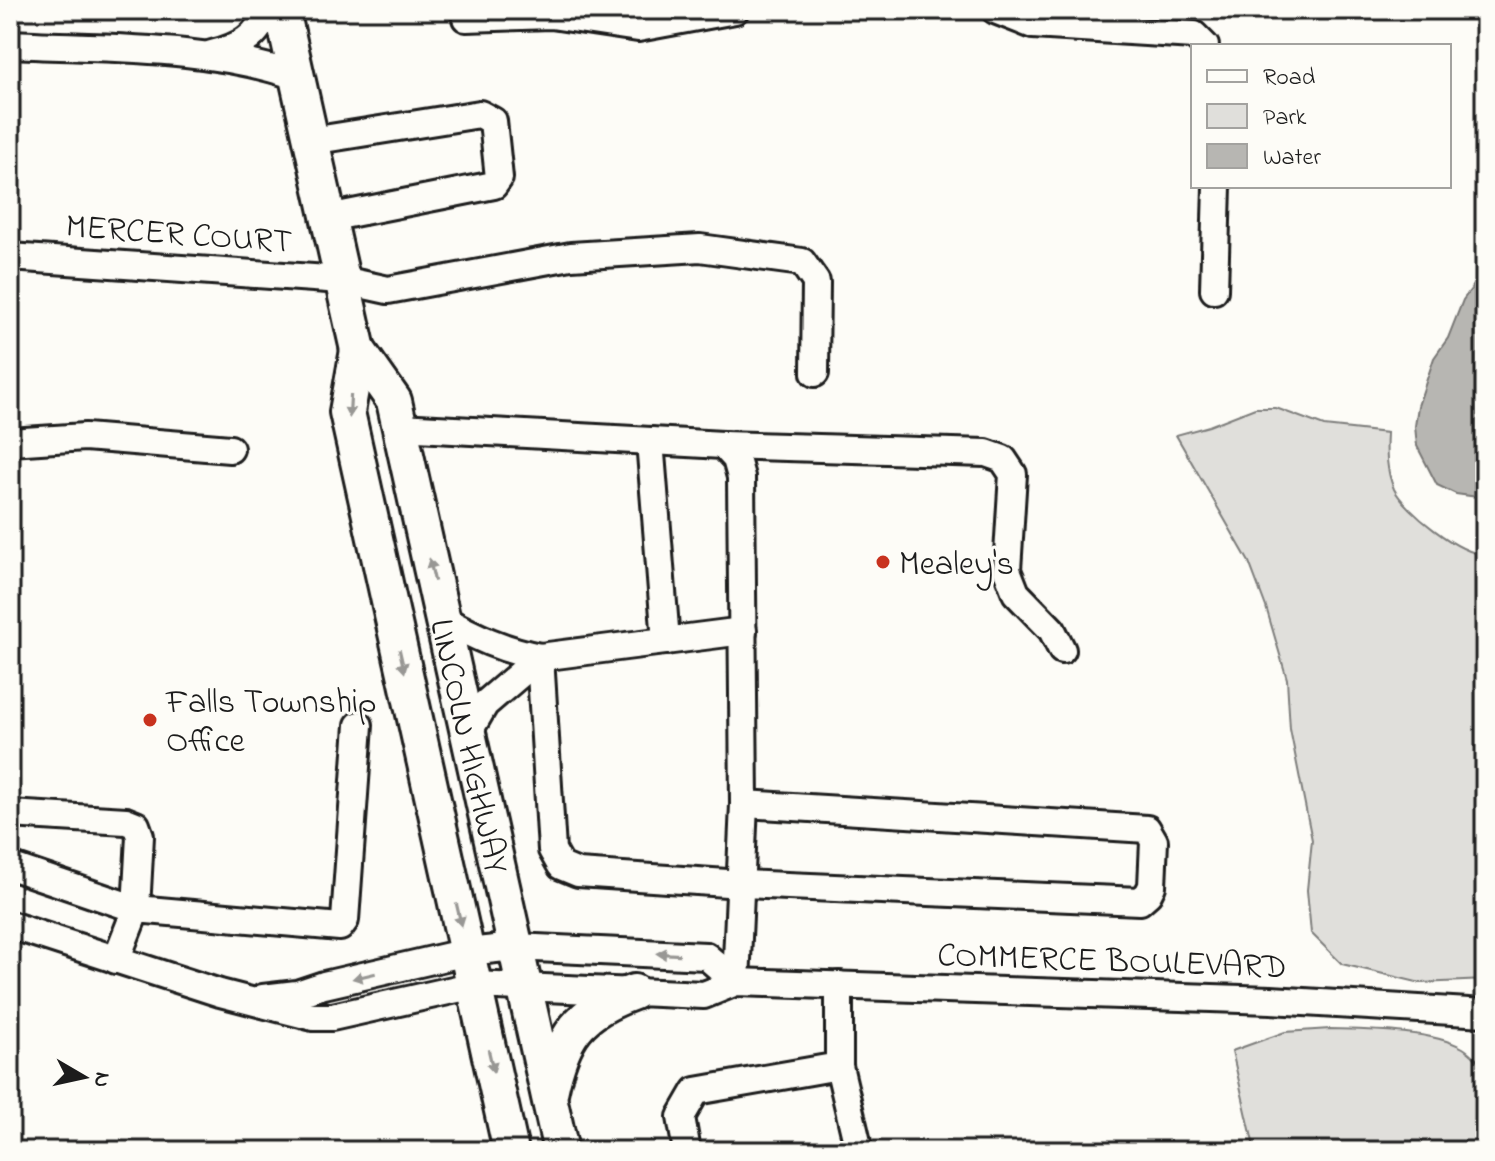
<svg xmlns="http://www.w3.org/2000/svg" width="1495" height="1161" font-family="'Indie Flower',sans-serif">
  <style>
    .green { fill: #e0dfdb; stroke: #7e7e7c; stroke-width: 2 }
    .water { fill: #b7b6b2; stroke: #797876; stroke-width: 2 }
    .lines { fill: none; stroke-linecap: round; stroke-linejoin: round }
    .minor-casing { stroke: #1c1c1c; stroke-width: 32 }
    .major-casing { stroke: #1c1c1c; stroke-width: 40 }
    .minor { stroke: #fdfcf7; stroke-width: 26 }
    .major { stroke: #fdfcf7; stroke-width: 34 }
    .oneway { fill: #989794 }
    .poi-dot { fill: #c8321e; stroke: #fdfcf7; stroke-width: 3 }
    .labels { text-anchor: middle; stroke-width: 6; stroke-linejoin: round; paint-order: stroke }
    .street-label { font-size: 34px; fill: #1c1c1c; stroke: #fdfcf7 }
    .poi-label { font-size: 34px; fill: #1c1c1c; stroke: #fdfcf7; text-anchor: start }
  </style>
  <rect width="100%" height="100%" fill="#fdfcf7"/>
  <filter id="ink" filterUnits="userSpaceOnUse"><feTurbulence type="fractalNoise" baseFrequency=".0125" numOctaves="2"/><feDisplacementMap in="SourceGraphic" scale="16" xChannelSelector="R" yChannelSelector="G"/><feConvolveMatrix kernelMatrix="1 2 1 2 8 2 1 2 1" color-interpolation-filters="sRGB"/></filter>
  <g filter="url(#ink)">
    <!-- green -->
    <g class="green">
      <path d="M 1255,408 L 1276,408 L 1324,426 L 1387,433 C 1386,452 1386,470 1394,489 C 1405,511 1460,555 1485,554 L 1485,980 L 1421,983 L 1342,964 L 1311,933 L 1307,890 L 1312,840 L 1290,729 L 1287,679 L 1266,607 L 1249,562 L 1176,435 L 1209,426 Z"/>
      <path d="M 1330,1029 C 1367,1030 1431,1030 1463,1048 C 1470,1052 1477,1060 1483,1065 L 1485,1115 L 1476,1151 L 1255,1151 L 1232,1051 L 1285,1032 Z"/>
    </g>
    <!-- water -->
    <polygon class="water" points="1485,270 1485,498 1456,494 1437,485 1417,446 1415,426 1418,406 1434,358 1448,338 1463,300"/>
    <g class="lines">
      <defs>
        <g id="minor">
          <polyline points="464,10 466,18 551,15 638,28 735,10"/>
          <polyline points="995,10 1033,25 1194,35 1205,46"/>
          <path d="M 10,44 C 105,49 205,45 296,76"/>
          <path d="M 212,54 C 238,48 259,37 267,10"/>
          <polyline points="311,141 480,114 493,121 499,178 494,185 328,218"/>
          <polyline points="10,257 342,280 388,290 571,256 700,248 802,262 816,282 815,373"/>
          <polyline points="1214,290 1217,186"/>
          <polyline points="400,427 723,445 736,459 741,477 744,804 736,982"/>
          <polyline points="650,441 666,641"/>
          <polyline points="10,442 85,437 230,449"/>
          <polyline points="723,445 986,453 1003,459 1013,474 1007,570 1016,593 1052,630 1062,650"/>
          <path d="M 443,619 C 475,637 504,650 540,657 L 485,704 L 468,733"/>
          <polyline points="743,631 540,657 552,850 561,866 578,873 742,884 1140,901 1148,894 1152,886 1154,841 1147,829 744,804"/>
          <polyline points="10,814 126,821 136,825 140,836 136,909 10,866"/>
          <polyline points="10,925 220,993 313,1017 332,1017 475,985 704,995 736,982 1271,1000 1485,1013"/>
          <polyline points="116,960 136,909 340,927 345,920 359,725"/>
          <polyline points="263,998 297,994 324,985 467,952 515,947 706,956 736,982"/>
          <polyline points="839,1066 859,1151"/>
          <polyline points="687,1151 681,1117 696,1091 839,1066 839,985"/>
        </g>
        <g id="major">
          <path id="s1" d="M 282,10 L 358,350 L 394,401 L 561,1151"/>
          <polyline points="358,350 347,412 511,1151"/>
          <path d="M 550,1093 C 562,1035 578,1012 634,992"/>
        </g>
      </defs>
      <!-- minor casing -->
      <use href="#minor" class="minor-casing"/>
      <!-- major casing -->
      <use href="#major" class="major-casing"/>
      <!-- minor -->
      <use href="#minor" class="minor"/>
      <!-- major -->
      <use href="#major" class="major"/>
    </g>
    <!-- one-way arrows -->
    <defs><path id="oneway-solid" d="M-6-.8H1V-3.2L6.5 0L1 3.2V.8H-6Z" transform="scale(2)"/></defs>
    <g class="oneway">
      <use href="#oneway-solid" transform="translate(350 406) rotate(93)"/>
      <use href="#oneway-solid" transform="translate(432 570) rotate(-103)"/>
      <use href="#oneway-solid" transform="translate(402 661) rotate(77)"/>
      <use href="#oneway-solid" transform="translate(459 915) rotate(77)"/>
      <use href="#oneway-solid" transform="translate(668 954) rotate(-177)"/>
      <use href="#oneway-solid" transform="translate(364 976) rotate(167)"/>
      <use href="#oneway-solid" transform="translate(491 1061) rotate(77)"/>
    </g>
  </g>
  <!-- markers -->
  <g class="poi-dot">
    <circle cx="883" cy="562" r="8"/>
    <circle cx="150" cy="720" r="8"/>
  </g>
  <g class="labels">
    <!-- street labels -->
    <g class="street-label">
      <text transform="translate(179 232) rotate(4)" y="12">MERCER COURT</text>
      <text dy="12" stroke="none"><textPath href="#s1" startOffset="764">LINCOLN HIGHWAY</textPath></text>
      <text transform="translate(1112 959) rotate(2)" y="12">COMMERCE BOULEVARD</text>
    </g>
    <!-- poi labels -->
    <g class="poi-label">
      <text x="899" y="574">Mealey's</text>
      <text x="166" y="712">Falls Township<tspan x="166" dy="39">Office</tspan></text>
    </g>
  </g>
  <!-- margin -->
  <rect width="1495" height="1161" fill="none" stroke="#fdfcf7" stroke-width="40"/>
  <rect x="20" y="20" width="1455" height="1121" fill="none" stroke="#1c1c1c" stroke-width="3" filter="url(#ink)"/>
  <!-- legend -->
  <rect x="1191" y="44" width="260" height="144" fill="#fdfcf7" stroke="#a3a29f" stroke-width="2"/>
  <rect x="1207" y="70" width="40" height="12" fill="#fdfcf7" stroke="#a3a29f" stroke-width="2"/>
  <text x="1263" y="84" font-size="24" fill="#1c1c1c">Road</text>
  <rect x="1207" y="104" width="40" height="24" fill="#e0dfdb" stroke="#a3a29f" stroke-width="2"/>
  <text x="1263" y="124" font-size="24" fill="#1c1c1c">Park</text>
  <rect x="1207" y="144" width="40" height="24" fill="#b7b6b2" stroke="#a3a29f" stroke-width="2"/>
  <text x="1263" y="164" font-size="24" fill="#1c1c1c">Water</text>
  <!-- north arrow -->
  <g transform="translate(84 1077) rotate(99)" stroke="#fdfcf7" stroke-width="6" paint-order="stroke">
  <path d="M0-6L14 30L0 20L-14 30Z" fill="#1c1c1c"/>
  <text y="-12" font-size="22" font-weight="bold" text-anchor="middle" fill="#1c1c1c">N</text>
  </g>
</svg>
